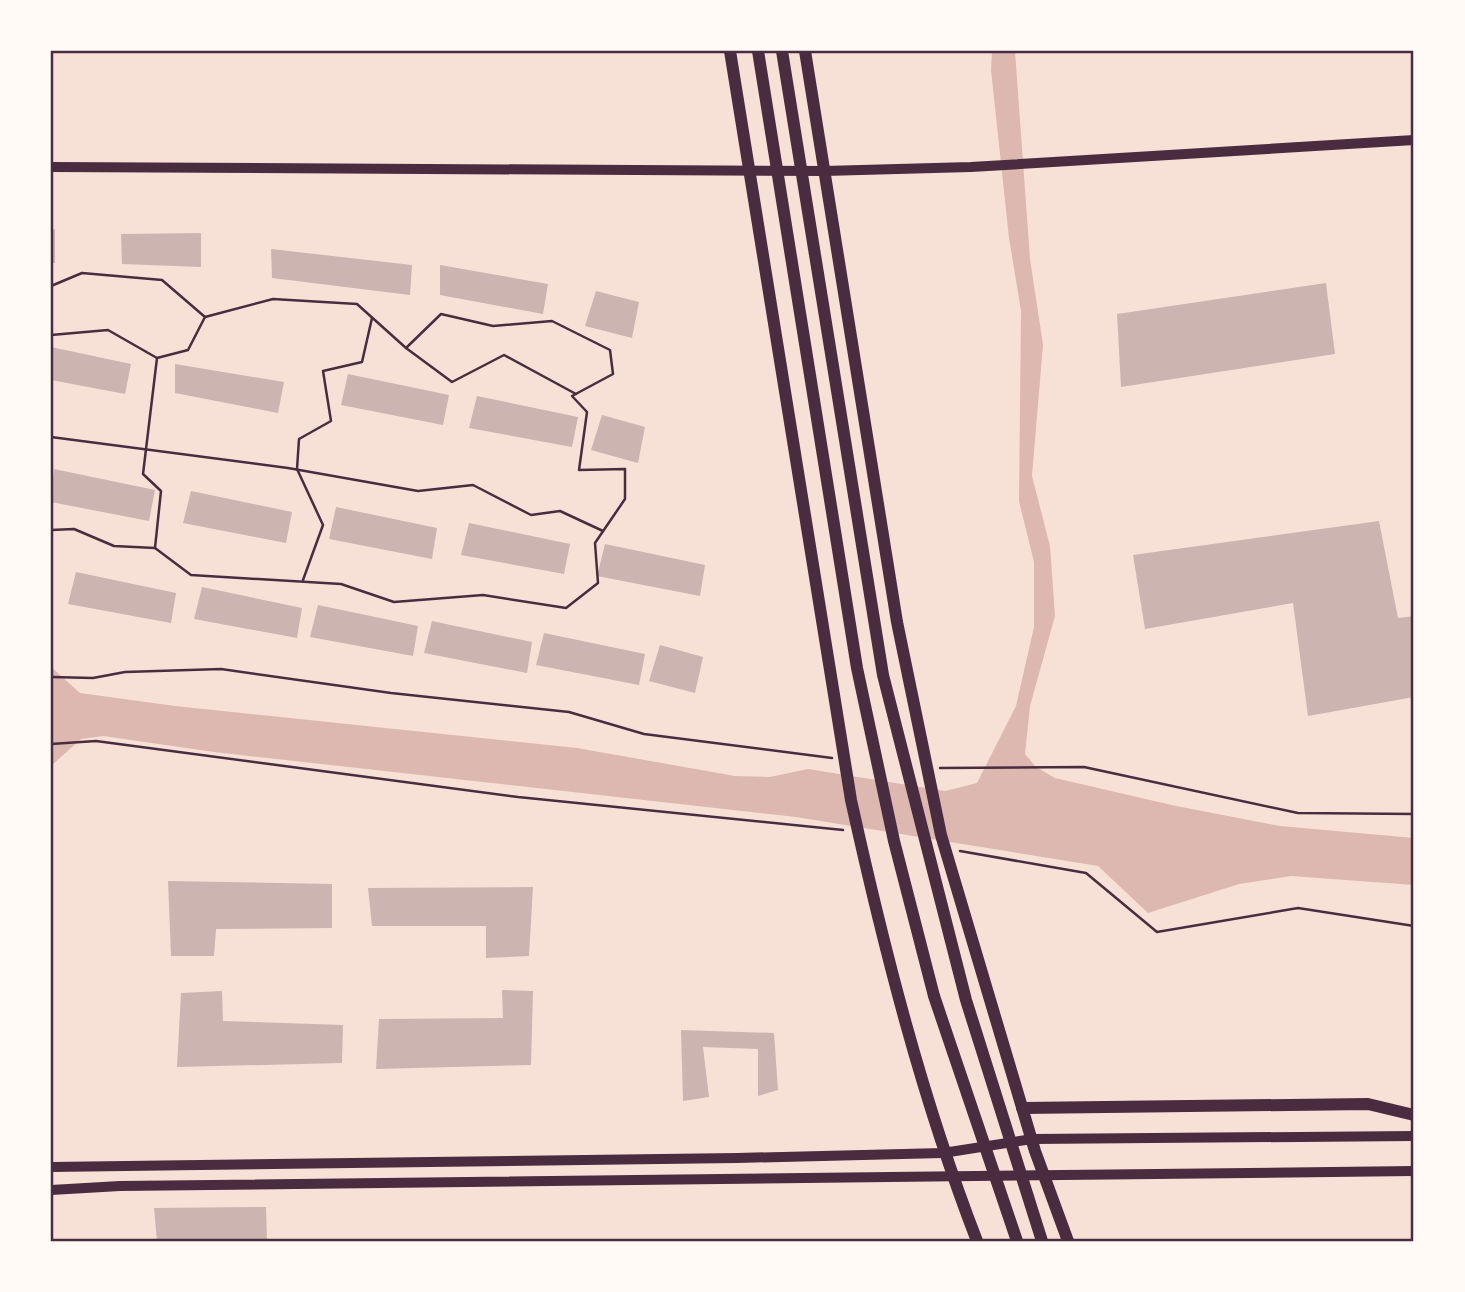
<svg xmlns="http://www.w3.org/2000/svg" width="1465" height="1292" font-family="Barlow,sans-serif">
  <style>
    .water { fill: #dcb8b0 }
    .building { fill: #ccb4b1 }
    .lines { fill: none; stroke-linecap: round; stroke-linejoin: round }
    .path { stroke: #4a2c40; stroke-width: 2.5 }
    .tertiary { stroke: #4a2c40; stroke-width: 10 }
    .secondary { stroke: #4a2c40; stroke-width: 10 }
    .primary { stroke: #4a2c40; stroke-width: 12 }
    .trunk { stroke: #4a2c40; stroke-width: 12 }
    .neatline { fill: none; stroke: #4a2c40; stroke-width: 2.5 }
  </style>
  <rect width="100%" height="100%" fill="#f7e1d7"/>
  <!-- water -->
  <polygon class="water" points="992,51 1015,51 1030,259 1043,345 1032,476 1050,546 1055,616 1030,706 1025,754 1036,767 1055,778 1176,806 1280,826 1414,838 1414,885 1291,876 1239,884 1148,913 1098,866 796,817 214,752 103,736 81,739 51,766 51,667 80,693 175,706 577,748 735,776 770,777 808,769 945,791 977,783 1016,706 1034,627 1034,562 1019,501 1021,311 1009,238 991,70"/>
  <!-- building -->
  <g class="building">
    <polygon points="55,229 55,263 51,263 51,230"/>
    <polygon points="201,233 201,267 122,264 121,234"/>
    <polygon points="271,249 412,265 410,295 272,278"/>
    <polygon points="440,265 548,284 543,314 440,295"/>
    <polygon points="1326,283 1335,354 1121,387 1117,314"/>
    <polygon points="596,291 639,302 632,338 585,326"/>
    <polygon points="51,347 131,364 125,394 51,380"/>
    <polygon points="175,364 284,382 278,413 175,393"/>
    <polygon points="348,374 449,395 443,425 341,405"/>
    <polygon points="477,396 578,417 572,447 469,428"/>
    <polygon points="602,415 645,427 638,463 591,450"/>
    <polygon points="54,469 155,490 149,521 51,502"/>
    <polygon points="191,491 292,512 286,543 183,523"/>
    <polygon points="336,507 437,528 432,559 329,539"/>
    <polygon points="1379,521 1398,618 1414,616 1414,697 1308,716 1293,603 1145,629 1133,555"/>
    <polygon points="469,523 570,544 564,574 461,555"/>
    <polygon points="605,544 705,565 700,596 597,576"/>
    <polygon points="76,572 176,593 171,623 68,604"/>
    <polygon points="202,587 302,608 297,638 194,619"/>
    <polygon points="318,605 418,626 413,656 310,637"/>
    <polygon points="432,621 532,642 527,673 424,653"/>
    <polygon points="544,633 645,654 639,685 536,665"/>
    <polygon points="660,645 703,657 695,693 649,681"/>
    <polygon points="168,881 332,884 332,928 216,929 214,956 171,956"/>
    <polygon points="533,887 529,956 486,958 486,926 372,926 368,888"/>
    <polygon points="502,990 533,991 531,1065 376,1069 379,1019 503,1018"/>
    <polygon points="222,991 223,1021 343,1025 342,1063 177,1067 181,993"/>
    <polygon points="681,1030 774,1033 778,1090 758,1096 758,1049 703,1047 709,1097 683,1101"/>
    <polygon points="266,1207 267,1241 157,1241 154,1208"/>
  </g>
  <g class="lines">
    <!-- path -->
    <g class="path">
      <polyline points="51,286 82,273 162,280 205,317"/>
      <polygon points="273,299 357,304 406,348 441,314 493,326 552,321 610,350 613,374 572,396 587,412 579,470 625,469 625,499 595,543 598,583 566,608 483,595 394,602 341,584 191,575 155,548 161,491 143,474 157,358 188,350 205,317"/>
      <polyline points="51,335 108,330 157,358"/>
      <polyline points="406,348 452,382 504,355 576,394"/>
      <polyline points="51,437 288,468 418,491 473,485 531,515 560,511 603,531"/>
      <polyline points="51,530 74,529 114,546 155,548"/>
      <polyline points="303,580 323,525 297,469 299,439 331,421 323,371 362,362 372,318"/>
      <polyline points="51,677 93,678 125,672 221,669 391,693 569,712 644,734 832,758"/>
      <polyline points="51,744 96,741 518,797 843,830"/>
      <polyline points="940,768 1084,767 1298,813 1414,814"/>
      <polyline points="960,851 1086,873 1157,932 1298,908 1414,926"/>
    </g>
    <!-- tertiary -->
    <polyline class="tertiary" points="51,167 824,171 971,167 1414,140"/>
    <!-- secondary -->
    <g class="secondary">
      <polyline points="51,1167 737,1158 943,1153 1032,1139 1414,1136"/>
      <polyline points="51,1190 120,1186 1414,1171"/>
    </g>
    <!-- primary -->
    <g class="primary">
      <path d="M 730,51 L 851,800 C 884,949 922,1099 977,1241"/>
      <polyline points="805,51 897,622 941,835 1035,1151 1068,1241"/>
      <polyline points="1022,1108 1368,1104 1414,1115"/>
    </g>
    <!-- trunk -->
    <g class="trunk">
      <polyline points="758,51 857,668 894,841 934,996 1017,1241"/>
      <polyline points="782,51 883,675 966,1000 1042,1241"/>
    </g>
  </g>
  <!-- border -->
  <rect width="1465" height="1292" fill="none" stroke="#fffaf5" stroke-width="105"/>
  <rect x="52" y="52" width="1360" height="1188" class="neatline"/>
</svg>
